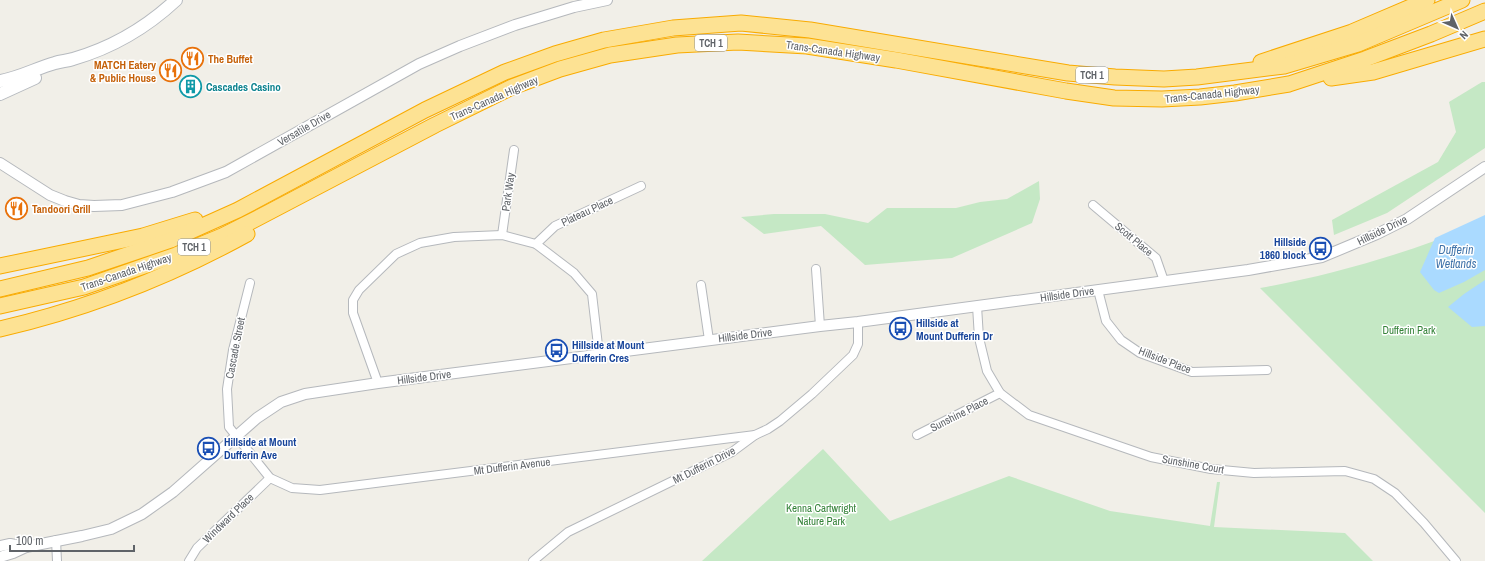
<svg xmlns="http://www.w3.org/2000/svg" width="1485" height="561" font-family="'Archivo Narrow',sans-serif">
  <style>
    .green { fill: #c5e8c5 }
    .water { fill: #aadaff }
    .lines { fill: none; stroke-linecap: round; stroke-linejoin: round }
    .minor-casing { stroke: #b5b8bc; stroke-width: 10 }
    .tertiary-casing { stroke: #b5b8bc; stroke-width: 12 }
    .secondary-casing { stroke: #b6babf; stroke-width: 14 }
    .motorway-casing { stroke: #f9ab00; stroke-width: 17 }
    .minor { stroke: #fff; stroke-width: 8 }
    .tertiary { stroke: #fff; stroke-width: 10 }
    .secondary { stroke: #fff; stroke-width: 12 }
    .motorway { stroke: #fde293; stroke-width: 15 }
    .labels { text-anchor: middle; stroke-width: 3; stroke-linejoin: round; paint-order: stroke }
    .shield { fill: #fff; stroke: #8f9295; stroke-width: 1 }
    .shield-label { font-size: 10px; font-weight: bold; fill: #5f6368 }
    .street-label { font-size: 11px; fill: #5f6368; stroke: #fff }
    .food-label { font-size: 11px; font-weight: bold; fill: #c56008; stroke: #fff; text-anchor: start }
    .culture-label { font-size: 11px; font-weight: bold; fill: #0d838f; stroke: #fff; text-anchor: start }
    .transit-label { font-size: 11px; font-weight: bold; fill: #164399; stroke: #fff; text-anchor: start }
    .park-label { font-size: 11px; fill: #348238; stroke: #fff }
    .water-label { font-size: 12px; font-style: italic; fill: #4174aa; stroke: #fff }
  </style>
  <rect width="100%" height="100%" fill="#f1efe8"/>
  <!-- green -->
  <g class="green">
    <polygon points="1482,82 1485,82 1485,148 1387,213 1334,235 1332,220 1438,162 1456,132 1449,102"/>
    <polygon points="1039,181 1040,199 1032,223 952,258 865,265 821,226 764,234 741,217 774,214 825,214 868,223 887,208 956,208 980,202 1007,199"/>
    <path d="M 1485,221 L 1485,513 L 1260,288 C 1337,274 1412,252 1485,221 Z"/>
    <polygon points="823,449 890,521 1009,476 1110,511 1210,526 1217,482 1220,482 1214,527 1345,533 1373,561 702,561"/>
  </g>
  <!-- water -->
  <g class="water">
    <polygon points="1485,215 1485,270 1464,282 1439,293 1434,290 1420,272 1435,238"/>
    <polygon points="1485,280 1485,326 1472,327 1448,307 1464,294"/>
  </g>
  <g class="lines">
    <defs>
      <g id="minor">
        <polyline points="1093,205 1156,258 1164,281"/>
        <polyline points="502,235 514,150"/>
        <polyline points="536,244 555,226 641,186"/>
        <polyline points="816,269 820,326"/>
        <polyline points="250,283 233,350 227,389 229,427 270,478 292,488 320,490 755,435"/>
        <polyline points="701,285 709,340"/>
        <polyline points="1098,290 1106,321 1121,340 1140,353 1192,372 1267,370"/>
        <polyline points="977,306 979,338 987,371 1000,393 1029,415 1151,457 1211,469 1254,473 1345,471 1374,479 1395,493 1424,523 1456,561"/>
        <polyline points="378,383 353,313 353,300 359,290 396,254 420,243 454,237 502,235 536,244 574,273 592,294 599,354"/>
        <polyline points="917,435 1000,393"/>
        <polyline points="56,540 57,561"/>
        <polyline points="189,561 197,548 270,478"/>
        <polyline points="533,561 568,532 732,452 755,435 768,429 780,421 812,394 853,355 858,344 858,322"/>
      </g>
      <g id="tertiary">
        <polyline points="0,163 50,195 65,201 79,205 94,206 122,205 172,192 226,172 419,64 460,46 515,25 574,7 607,0"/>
        <polyline points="0,546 10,544 26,547"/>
        <polyline points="0,557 13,553 26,547 82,536 111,529 142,514 173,492 257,418 281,402 305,394 378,383 820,326 858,322 1248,270 1322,257 1377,234 1407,219 1485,167"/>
      </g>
      <g id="secondary">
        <path d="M 0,81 C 19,78 37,68 55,63 C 61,61 67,61 73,59 C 111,48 147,27 176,0"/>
        <polyline points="0,94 35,78"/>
      </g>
      <g id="motorway">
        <polyline points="1261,62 1352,32 1427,0"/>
        <polyline points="1331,78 1373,72 1485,39"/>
        <polyline points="0,266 143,236 195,220"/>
        <polyline points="0,289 88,268 171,240 238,210 425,110 505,72 555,54 604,40 673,28 741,23 810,30 1068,73 1115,77 1164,79 1197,77 1284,66 1358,44 1462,0"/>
        <polyline points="0,306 84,287 176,255 222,236 254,220 435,125 512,87 560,69 610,55 677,45 738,42 807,46 896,60 1066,91 1114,98 1162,99 1200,97 1235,93 1289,84 1365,59 1431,34 1485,11"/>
        <path d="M 0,329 C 86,309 169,277 247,234"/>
      </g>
    </defs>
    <!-- minor casing -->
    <use href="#minor" class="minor-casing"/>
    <!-- tertiary casing -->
    <use href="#tertiary" class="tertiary-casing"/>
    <!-- secondary casing -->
    <use href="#secondary" class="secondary-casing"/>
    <!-- motorway casing -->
    <use href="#motorway" class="motorway-casing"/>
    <!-- minor -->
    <use href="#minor" class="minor"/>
    <!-- tertiary -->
    <use href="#tertiary" class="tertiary"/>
    <!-- secondary -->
    <use href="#secondary" class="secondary"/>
    <!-- motorway -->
    <use href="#motorway" class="motorway"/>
  </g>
  <!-- icons -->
  <defs>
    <symbol id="restaurant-ring" viewBox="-11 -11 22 22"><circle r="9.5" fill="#fff" stroke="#e8710a" stroke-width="1.5"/><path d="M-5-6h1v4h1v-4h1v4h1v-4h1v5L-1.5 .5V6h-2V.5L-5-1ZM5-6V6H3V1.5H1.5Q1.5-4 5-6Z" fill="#e8710a"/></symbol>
    <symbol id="building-ring" viewBox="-11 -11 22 22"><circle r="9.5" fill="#fff" stroke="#0f9aa8" stroke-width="1.5"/><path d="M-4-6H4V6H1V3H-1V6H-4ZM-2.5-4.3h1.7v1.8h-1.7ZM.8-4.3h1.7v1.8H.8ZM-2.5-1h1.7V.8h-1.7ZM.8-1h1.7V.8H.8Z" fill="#0f9aa8"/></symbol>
    <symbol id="bus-ring" viewBox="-11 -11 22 22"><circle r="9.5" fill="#fff" stroke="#1a4fb4" stroke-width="1.5"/><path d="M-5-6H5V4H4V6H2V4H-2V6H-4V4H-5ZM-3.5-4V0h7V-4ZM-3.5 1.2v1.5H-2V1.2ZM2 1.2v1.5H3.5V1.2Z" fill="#1a4fb4"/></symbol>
  </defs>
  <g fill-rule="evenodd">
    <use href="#restaurant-ring" x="180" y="46" width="25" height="25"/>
    <use href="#restaurant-ring" x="158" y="58" width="25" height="25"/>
    <use href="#building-ring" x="178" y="74" width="25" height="25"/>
    <use href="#restaurant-ring" x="4" y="196" width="25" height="25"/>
    <use href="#bus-ring" x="1308" y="236" width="25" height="25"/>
    <use href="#bus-ring" x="888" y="316" width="25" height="25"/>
    <use href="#bus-ring" x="544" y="338" width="25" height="25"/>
    <use href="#bus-ring" x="196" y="436" width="25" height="25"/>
  </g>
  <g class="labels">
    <!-- shield labels -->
    <g class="shield">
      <rect x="695" y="35" width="32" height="16" rx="3"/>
      <rect x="1076" y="67" width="32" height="16" rx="3"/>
      <rect x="178" y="239" width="32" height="16" rx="3"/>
    </g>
    <g class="shield-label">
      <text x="711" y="47">TCH 1</text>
      <text x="1092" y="79">TCH 1</text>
      <text x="194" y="251">TCH 1</text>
    </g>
    <!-- street labels -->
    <g class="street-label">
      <text transform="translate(833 51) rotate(8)" y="4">Trans-Canada Highway</text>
      <text transform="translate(1212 94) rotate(-6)" y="4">Trans-Canada Highway</text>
      <text transform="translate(494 98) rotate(-24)" y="4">Trans-Canada Highway</text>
      <text transform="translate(304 128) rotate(-30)" y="4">Versatile Drive</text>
      <text transform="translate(508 192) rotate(-82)" y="4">Park Way</text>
      <text transform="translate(587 211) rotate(-25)" y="4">Plateau Place</text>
      <text transform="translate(1382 230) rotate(-26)" y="4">Hillside Drive</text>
      <text transform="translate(1134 239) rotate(40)" y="4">Scott Place</text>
      <text transform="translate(126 272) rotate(-19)" y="4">Trans-Canada Highway</text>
      <text transform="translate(1067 294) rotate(-8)" y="4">Hillside Drive</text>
      <text transform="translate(745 335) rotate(-7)" y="4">Hillside Drive</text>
      <text transform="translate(235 348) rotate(-79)" y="4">Cascade Street</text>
      <text transform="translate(1165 360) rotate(21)" y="4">Hillside Place</text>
      <text transform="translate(424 377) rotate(-7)" y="4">Hillside Drive</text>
      <text transform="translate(959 414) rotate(-27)" y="4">Sunshine Place</text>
      <text transform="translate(1193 464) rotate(10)" y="4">Sunshine Court</text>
      <text transform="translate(704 465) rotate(-27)" y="4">Mt Dufferin Drive</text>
      <text transform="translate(512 466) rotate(-7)" y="4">Mt Dufferin Avenue</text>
      <text transform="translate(228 518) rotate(-44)" y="4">Windward Place</text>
    </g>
    <!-- food labels -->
    <g class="food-label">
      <text x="208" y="63">The Buffet</text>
      <text x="156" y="69" text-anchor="end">MATCH Eatery<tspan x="156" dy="13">&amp; Public House</tspan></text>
      <text x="32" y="213">Tandoori Grill</text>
    </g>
    <!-- culture labels -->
    <g class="culture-label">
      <text x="206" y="91">Cascades Casino</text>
    </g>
    <!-- transit labels -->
    <g class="transit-label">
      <text x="1306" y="246" text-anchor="end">Hillside<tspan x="1306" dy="13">1860 block</tspan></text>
      <text x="916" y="327">Hillside at<tspan x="916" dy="13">Mount Dufferin Dr</tspan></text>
      <text x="572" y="349">Hillside at Mount<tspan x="572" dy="13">Dufferin Cres</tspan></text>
      <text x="224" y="446">Hillside at Mount<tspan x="224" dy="13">Dufferin Ave</tspan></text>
    </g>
    <!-- park labels -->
    <g class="park-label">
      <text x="1409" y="334">Dufferin Park</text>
      <text x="821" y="512">Kenna Cartwright<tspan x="821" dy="13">Nature Park</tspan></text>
    </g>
    <!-- water labels -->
    <g class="water-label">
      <text x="1456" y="254">Dufferin<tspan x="1456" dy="14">Wetlands</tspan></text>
    </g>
  </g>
  <!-- north arrow -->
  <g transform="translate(1457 28) rotate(135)" stroke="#ffffff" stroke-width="3" paint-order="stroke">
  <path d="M0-3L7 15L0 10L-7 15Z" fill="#5f6368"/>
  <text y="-6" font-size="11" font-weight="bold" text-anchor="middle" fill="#5f6368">N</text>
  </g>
  <!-- scale -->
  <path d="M10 545v6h124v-6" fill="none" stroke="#5f6368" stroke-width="2"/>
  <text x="16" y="545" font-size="12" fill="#5f6368" stroke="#ffffff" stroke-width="3" paint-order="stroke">100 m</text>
</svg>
